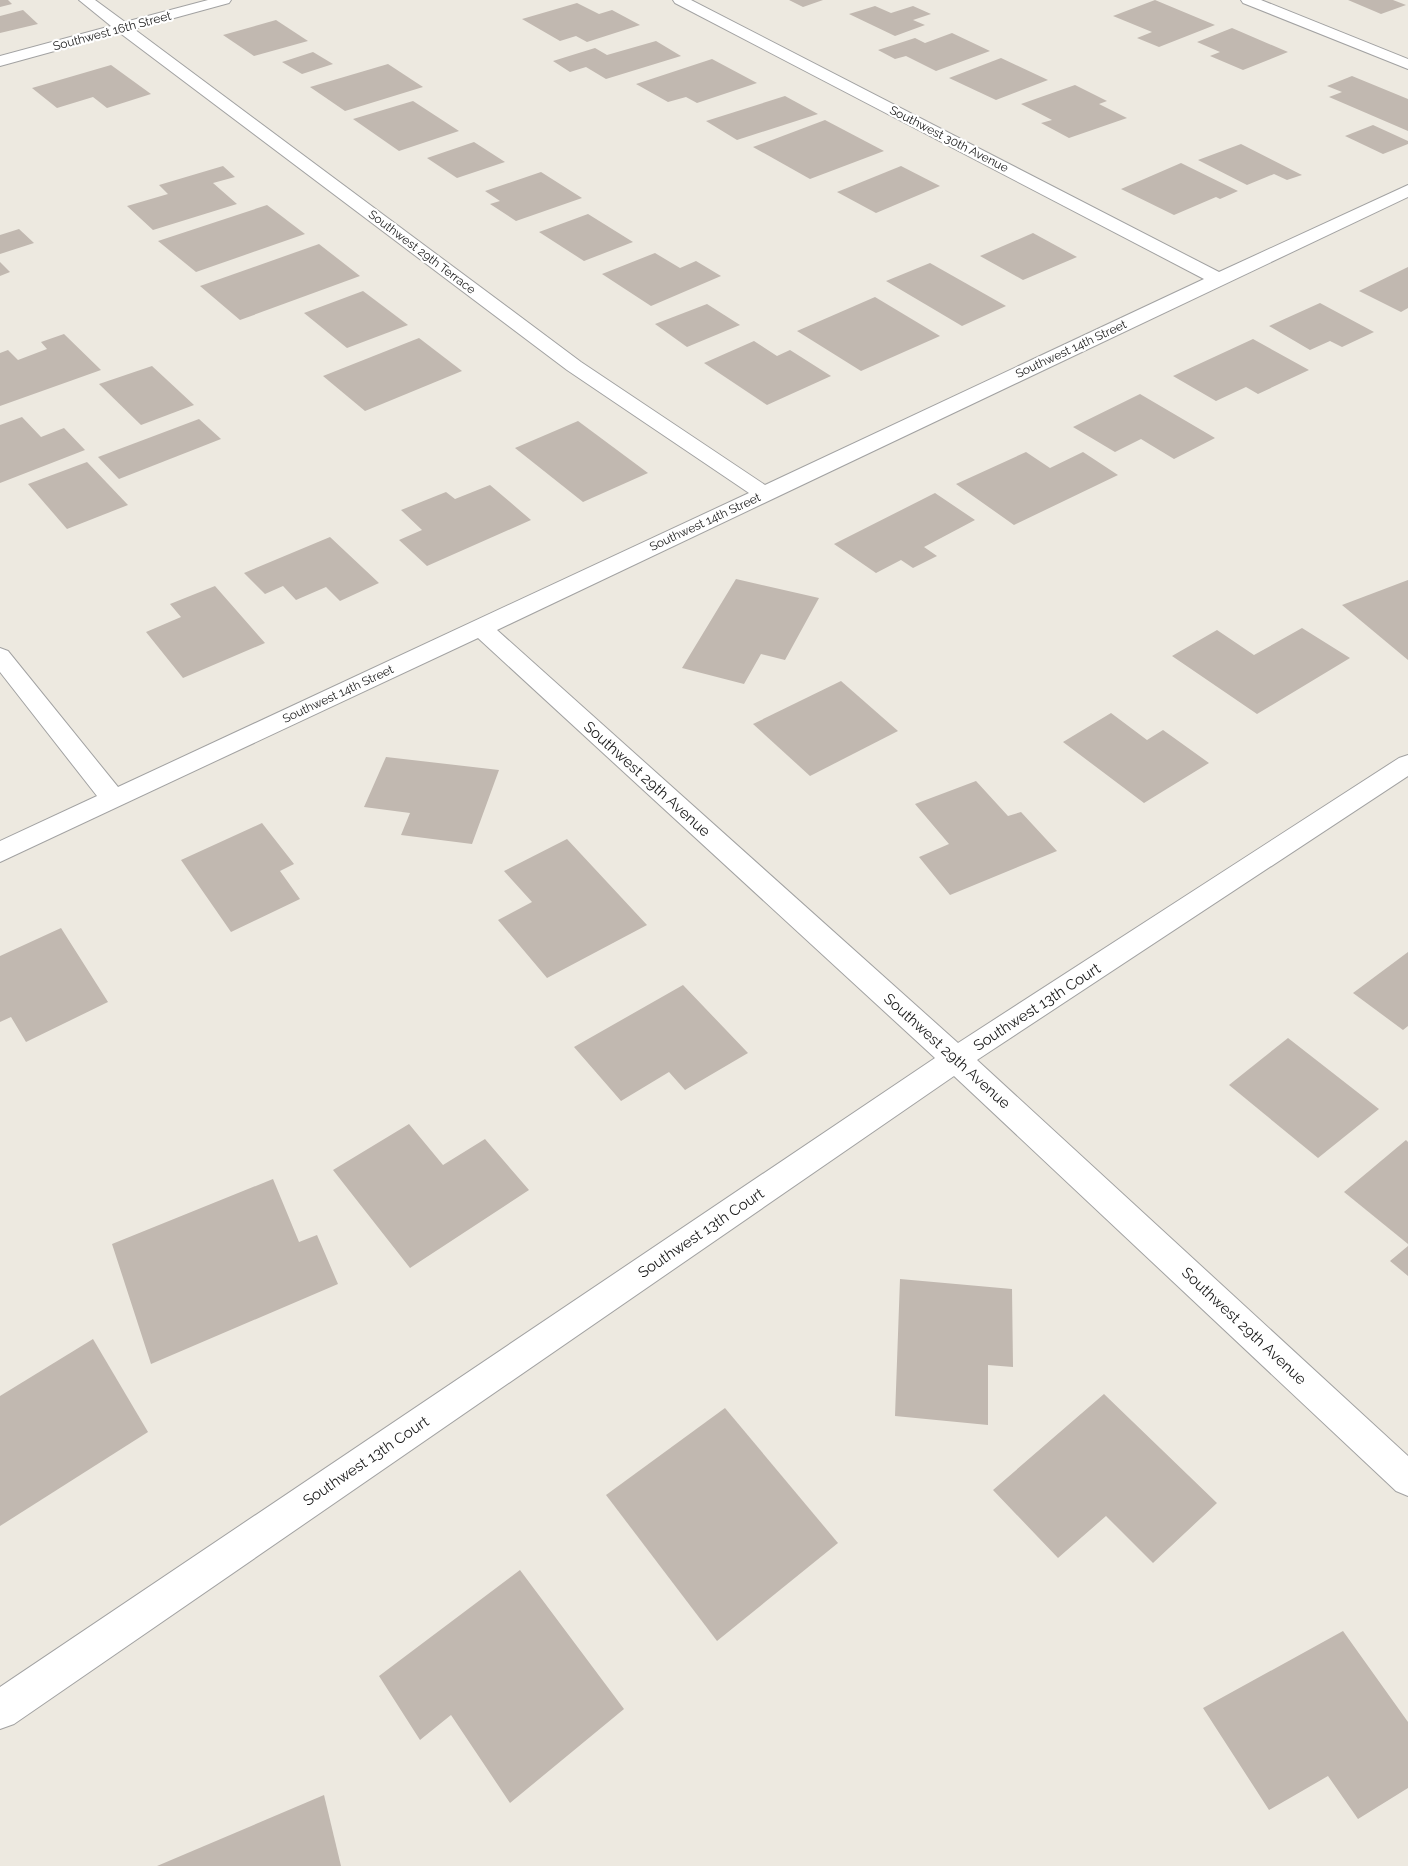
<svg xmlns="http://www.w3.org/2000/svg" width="1408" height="1866" font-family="Raleway,sans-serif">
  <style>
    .building { fill: #c1b8b0 }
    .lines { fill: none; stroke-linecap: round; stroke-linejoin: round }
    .minor-casing { stroke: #a2a2a2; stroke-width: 2 }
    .minor { fill: #fff; fill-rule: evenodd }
    .labels { text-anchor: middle; stroke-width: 4.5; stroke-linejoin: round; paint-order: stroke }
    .far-street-label { font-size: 12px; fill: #1b1b1b; stroke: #fff }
    .street-label { font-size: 15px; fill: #1b1b1b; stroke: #fff }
  </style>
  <rect width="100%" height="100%" fill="#ede9e0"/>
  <!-- building -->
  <g class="building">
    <polygon points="0,0 8,0 12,4 0,7"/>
    <polygon points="789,0 823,0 803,7"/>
    <polygon points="1155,0 1215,25 1159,47 1137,38 1152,32 1113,16"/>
    <polygon points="1348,0 1393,0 1406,5 1381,14"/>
    <polygon points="577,3 599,14 612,10 640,25 587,42 576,36 560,41 522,19"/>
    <polygon points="875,6 891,13 913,6 931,14 913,20 925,25 895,36 849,14"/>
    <polygon points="23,10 38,24 0,33 0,16"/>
    <polygon points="276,20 308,41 254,56 223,35"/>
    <polygon points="1232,28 1288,52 1243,70 1210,56 1220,52 1197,42"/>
    <polygon points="952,33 990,51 936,71 906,56 895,59 878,50 915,38 925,43"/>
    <polygon points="656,41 681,56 606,79 586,67 570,72 553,61 595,48 607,55"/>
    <polygon points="313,52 333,64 302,74 282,62"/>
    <polygon points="1001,58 1048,80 996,100 949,78"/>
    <polygon points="712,59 757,83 697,103 686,97 668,102 636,84"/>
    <polygon points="388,64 423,87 345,111 310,87"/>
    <polygon points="111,65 151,94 107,108 93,97 57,108 32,88"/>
    <polygon points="1352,76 1408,99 1408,131 1329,97 1342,92 1327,86"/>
    <polygon points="1075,85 1107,101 1099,104 1127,118 1069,138 1041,123 1052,120 1021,104"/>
    <polygon points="785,96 818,114 737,140 706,121"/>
    <polygon points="413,101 459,131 399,151 353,119"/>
    <polygon points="825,120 884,151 810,179 753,147"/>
    <polygon points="1373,125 1408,141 1408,144 1383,154 1345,136"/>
    <polygon points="474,142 505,162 457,178 427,158"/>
    <polygon points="1241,144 1302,175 1287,180 1274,174 1247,185 1198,160"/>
    <polygon points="1181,163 1238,191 1220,199 1216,197 1174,215 1121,189"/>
    <polygon points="223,166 235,177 213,183 237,204 153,230 127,206 168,194 159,185"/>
    <polygon points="901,166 940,186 876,213 837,192"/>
    <polygon points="541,172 582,198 516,221 490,204 500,201 485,191"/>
    <polygon points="267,205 305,234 196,272 158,241"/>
    <polygon points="588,214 633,242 584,261 539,232"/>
    <polygon points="19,229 34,243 0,254 0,235"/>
    <polygon points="1033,233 1077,257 1023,280 980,256"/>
    <polygon points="319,244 360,276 240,320 200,286"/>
    <polygon points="655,253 680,268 696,261 721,276 651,306 602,274"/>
    <polygon points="0,262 10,272 0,276"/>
    <polygon points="930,263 1006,306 962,326 886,281"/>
    <polygon points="1408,267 1408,308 1401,312 1359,291"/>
    <polygon points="363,291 408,325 347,348 304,313"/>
    <polygon points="875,297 940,336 861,371 797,331"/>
    <polygon points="1320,303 1374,332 1342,347 1330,341 1310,350 1269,326"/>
    <polygon points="707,304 740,325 687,347 655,324"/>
    <polygon points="64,334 101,370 0,406 0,353 8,350 18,360 47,349 41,342"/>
    <polygon points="419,338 462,371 365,411 323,376"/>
    <polygon points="1253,339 1309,370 1258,394 1246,387 1216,401 1173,376"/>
    <polygon points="754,341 777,356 790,350 831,376 767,405 704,363"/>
    <polygon points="152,366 194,405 141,425 99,384"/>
    <polygon points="1140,394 1215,438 1174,459 1141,439 1115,452 1073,427"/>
    <polygon points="22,417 41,437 64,428 85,450 0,483 0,425"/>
    <polygon points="199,419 221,439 119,479 98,457"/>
    <polygon points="578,421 648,473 583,502 515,448"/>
    <polygon points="1026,452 1050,468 1083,452 1118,475 1014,525 956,484"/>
    <polygon points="87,462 128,505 67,529 28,484"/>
    <polygon points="490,485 531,520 427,566 399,540 422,530 401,510 446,492 455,499"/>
    <polygon points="935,493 975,520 924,547 937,556 913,568 901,560 876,573 834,544"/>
    <polygon points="330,537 379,583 340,601 326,587 296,600 283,586 265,594 244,573"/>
    <polygon points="736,579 819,598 785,660 761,654 744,684 682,668"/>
    <polygon points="1408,580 1408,660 1342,605"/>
    <polygon points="215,586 265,643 183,678 146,632 181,617 170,604"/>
    <polygon points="1302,628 1350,658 1257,714 1172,656 1217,630 1254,655"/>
    <polygon points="841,681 898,731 810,776 753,724"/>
    <polygon points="1111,713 1147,740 1163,730 1209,763 1144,803 1063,742"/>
    <polygon points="386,757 499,770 472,844 401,835 410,813 364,807"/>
    <polygon points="976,781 1008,816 1021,812 1057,851 950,895 919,857 949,844 915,804"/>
    <polygon points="262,823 294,864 280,871 300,899 231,932 181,860"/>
    <polygon points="567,839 647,925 547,978 498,920 532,902 504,871"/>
    <polygon points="61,928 108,1002 26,1042 11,1017 0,1022 0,956"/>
    <polygon points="1408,952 1408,1026 1403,1030 1353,993"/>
    <polygon points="683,985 748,1053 685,1090 669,1072 621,1101 574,1047"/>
    <polygon points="1288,1038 1379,1109 1318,1158 1229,1085"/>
    <polygon points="409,1124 443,1165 485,1139 529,1190 410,1268 333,1170"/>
    <polygon points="1406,1140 1408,1142 1408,1244 1344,1192"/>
    <polygon points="273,1179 299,1242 317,1235 338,1284 151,1364 112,1244"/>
    <polygon points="1408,1246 1408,1276 1390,1261"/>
    <polygon points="900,1279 1012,1289 1013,1367 988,1365 988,1425 895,1416"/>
    <polygon points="93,1339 148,1432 0,1526 0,1396"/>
    <polygon points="1104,1394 1217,1503 1153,1563 1106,1516 1058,1558 993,1490"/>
    <polygon points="725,1408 838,1543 717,1641 606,1495"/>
    <polygon points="520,1570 624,1709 510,1803 451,1715 420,1740 379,1676"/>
    <polygon points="1343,1631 1408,1722 1408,1788 1358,1819 1328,1776 1269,1810 1203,1708"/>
    <polygon points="324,1795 341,1866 157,1866"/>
  </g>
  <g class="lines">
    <defs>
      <g id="minor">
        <polygon points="79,0 95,0 125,22 208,0 231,0 229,3 134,29 581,362 765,485 1204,279 675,3 673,0 691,0 1219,272 1408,185 1408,197 497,630 958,1043 1399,758 1408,755 1408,776 977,1060 1408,1456 1408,1496 1396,1491 954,1076 14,1724 0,1729 0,1687 935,1058 478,638 0,862 0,841 97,796 0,672 0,648 8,651 118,787 749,493 567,370 120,33 0,66 0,56 111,26"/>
        <polygon points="1241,0 1261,0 1408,59 1408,69 1243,3"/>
      </g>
    </defs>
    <!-- minor casing -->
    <use href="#minor" class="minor-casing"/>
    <!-- minor -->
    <use href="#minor" class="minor"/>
  </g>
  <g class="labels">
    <!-- far-street labels -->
    <g class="far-street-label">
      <text transform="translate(112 31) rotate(-15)" y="4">Southwest 16th Street</text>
      <text transform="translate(949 139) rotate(27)" y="4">Southwest 30th Avenue</text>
      <text transform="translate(422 252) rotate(37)" y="4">Southwest 29th Terrace</text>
      <text transform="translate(1071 349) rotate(-25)" y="4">Southwest 14th Street</text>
      <text transform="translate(705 522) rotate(-25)" y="4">Southwest 14th Street</text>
      <text transform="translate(338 694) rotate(-25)" y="4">Southwest 14th Street</text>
    </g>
    <!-- street labels -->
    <g class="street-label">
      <text transform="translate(647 779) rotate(42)" y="5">Southwest 29th Avenue</text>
      <text transform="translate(1037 1007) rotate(-33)" y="5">Southwest 13th Court</text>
      <text transform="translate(947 1051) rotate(42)" y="5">Southwest 29th Avenue</text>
      <text transform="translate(701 1233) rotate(-34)" y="5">Southwest 13th Court</text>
      <text transform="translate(1244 1326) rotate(43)" y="5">Southwest 29th Avenue</text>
      <text transform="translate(366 1461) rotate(-34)" y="5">Southwest 13th Court</text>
    </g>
  </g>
</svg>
